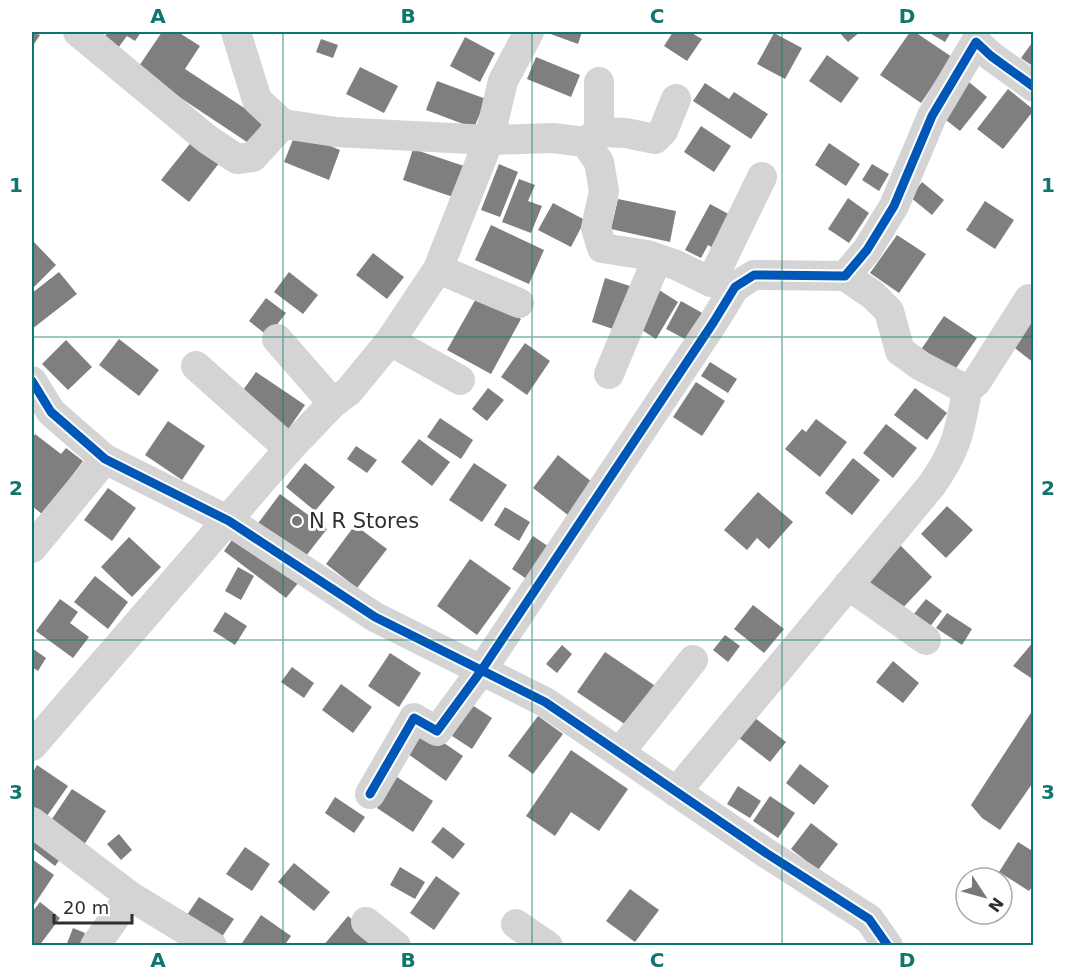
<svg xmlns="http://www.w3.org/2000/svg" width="1065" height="977" font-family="'DejaVu Sans',sans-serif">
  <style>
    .building { fill: #7f7f7f }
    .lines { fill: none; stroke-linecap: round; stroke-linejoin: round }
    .minor { stroke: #d4d4d4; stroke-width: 30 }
    .cycleway-casing { stroke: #fff; stroke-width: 13 }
    .cycleway { stroke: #0057b8; stroke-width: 9 }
    .grid { fill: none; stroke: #0f766e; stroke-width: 1.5; stroke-opacity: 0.55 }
    .poi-dot { fill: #787878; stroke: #fff; stroke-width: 2 }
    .labels { text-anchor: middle; stroke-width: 6; stroke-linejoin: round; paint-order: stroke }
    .poi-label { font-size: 21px; fill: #2f2f2f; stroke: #fff; text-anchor: start }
    .neatline { fill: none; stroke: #0f766e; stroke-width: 2 }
    .grid-label { font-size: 20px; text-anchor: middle; font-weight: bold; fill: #0f766e }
  </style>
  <rect width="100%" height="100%" fill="#fff"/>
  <!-- building -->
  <g class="building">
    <polygon points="32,32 40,35 32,47"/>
    <polygon points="108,32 141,32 135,41 127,36 115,52 101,42"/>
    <polygon points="162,32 178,32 200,46 185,69 264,121 250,144 137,69"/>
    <polygon points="545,32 582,32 578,44"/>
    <polygon points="673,32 690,32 702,39 687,61 664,46"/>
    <polygon points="839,32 860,32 848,42"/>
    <polygon points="910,32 915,32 952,57 921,103 880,75"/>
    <polygon points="928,32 951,32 945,42"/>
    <polygon points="774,33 802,48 785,79 757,64"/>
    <polygon points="465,37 495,53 480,82 450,66"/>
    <polygon points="321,39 338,45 333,58 316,52"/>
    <polygon points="1034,40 1034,67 1021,58"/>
    <polygon points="827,55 859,78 841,103 809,81"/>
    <polygon points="536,57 580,75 571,97 527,79"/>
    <polygon points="360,67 398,86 384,113 346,94"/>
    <polygon points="437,81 486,99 474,128 426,110"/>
    <polygon points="969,82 987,97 960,131 941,116"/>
    <polygon points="705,83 729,99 734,92 768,114 751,139 693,101"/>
    <polygon points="1008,89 1034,110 1003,149 977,129"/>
    <polygon points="701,126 731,146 714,172 684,152"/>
    <polygon points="296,132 340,150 329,180 284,162"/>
    <polygon points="193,140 220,162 189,202 161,180"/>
    <polygon points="829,143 860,164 846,186 815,165"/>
    <polygon points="413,149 470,168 459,199 403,180"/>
    <polygon points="499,164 518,172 500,217 481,210"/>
    <polygon points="872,164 889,174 879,191 862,180"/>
    <polygon points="519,179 535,185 528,201 542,206 531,233 502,222"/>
    <polygon points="922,182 944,200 932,215 910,197"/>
    <polygon points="848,198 869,213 849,243 828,229"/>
    <polygon points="618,199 676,211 670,242 611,229"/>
    <polygon points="985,201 1014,220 995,249 966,230"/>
    <polygon points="553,203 585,220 571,247 538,230"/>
    <polygon points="710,204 736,218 718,251 708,245 701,258 685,250"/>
    <polygon points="491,225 544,250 529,284 475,260"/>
    <polygon points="897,235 926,254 899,293 870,273"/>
    <polygon points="32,240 56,265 32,289"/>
    <polygon points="373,253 404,277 387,299 356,275"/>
    <polygon points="59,272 77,294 32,329 32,293"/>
    <polygon points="289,272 318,295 303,314 274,292"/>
    <polygon points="605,278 633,287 619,331 592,322"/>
    <polygon points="656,288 678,302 656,339 634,325"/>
    <polygon points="478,295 521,319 491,374 447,350"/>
    <polygon points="266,298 286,313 268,336 249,321"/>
    <polygon points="681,301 704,314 689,341 666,329"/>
    <polygon points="1034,315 1034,363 1011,345"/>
    <polygon points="944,316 977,338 952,374 920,351"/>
    <polygon points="119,339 159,370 139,396 99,365"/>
    <polygon points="66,340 92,367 68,390 42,364"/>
    <polygon points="525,343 550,361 527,395 501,377"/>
    <polygon points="710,362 737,379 728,393 701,376"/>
    <polygon points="256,372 305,405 285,434 236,400"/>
    <polygon points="696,382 725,401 702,436 673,417"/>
    <polygon points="488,388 504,400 487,421 472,409"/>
    <polygon points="915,388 947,413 927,440 894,415"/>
    <polygon points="440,418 473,440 461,459 427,437"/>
    <polygon points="816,419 847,442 820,477 785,449 802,429 806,432"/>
    <polygon points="168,421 205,446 182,480 145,455"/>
    <polygon points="886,424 917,448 893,478 863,453"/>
    <polygon points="35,434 61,454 66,448 83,461 43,515 32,506 32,439"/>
    <polygon points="419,439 450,462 432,486 401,462"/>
    <polygon points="356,446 377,460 367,473 347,459"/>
    <polygon points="558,455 597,486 573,519 533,488"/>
    <polygon points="853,458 880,480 852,515 825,493"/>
    <polygon points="305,463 335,487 315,511 286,487"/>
    <polygon points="474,463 507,485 482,522 449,500"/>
    <polygon points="108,488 136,508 112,541 84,520"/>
    <polygon points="758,492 793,522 769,549 757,538 747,550 724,530"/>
    <polygon points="280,494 327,529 302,561 256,526"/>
    <polygon points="947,506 973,530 946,558 921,534"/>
    <polygon points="505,507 530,522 519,541 494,525"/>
    <polygon points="355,525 387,549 357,588 326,564"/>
    <polygon points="236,534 299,582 286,598 224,551"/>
    <polygon points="533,536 552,549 531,582 512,569"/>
    <polygon points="129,537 161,567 132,597 101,567"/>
    <polygon points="899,544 932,577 897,614 863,580"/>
    <polygon points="470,559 511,588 477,635 437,606"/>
    <polygon points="238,567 254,576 241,600 225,591"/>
    <polygon points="95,576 128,602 108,629 74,602"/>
    <polygon points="60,599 78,612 70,623 89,637 73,658 36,631"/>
    <polygon points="926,599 942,611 925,633 909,620"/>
    <polygon points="753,605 784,629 764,653 734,629"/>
    <polygon points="225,612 247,626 235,645 213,631"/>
    <polygon points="947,613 972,629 962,645 936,628"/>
    <polygon points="725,635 740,646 728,662 713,650"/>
    <polygon points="1034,641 1034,680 1013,666"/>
    <polygon points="562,645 572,654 557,673 546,664"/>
    <polygon points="32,648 46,658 38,671 32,667"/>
    <polygon points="605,652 657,687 629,727 577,692"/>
    <polygon points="390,653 421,673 399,707 368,686"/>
    <polygon points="893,661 919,683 903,703 876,682"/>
    <polygon points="292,667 314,683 304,698 281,682"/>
    <polygon points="341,684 372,707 353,733 322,710"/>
    <polygon points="472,705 492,718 472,749 452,736"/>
    <polygon points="1034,708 1034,781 1000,830 982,818 971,805"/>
    <polygon points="538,716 563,734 533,774 508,756"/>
    <polygon points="755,718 786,742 770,762 739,738"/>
    <polygon points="425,730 463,756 446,781 408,754"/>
    <polygon points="571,750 628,789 599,831 571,812 555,836 526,816"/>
    <polygon points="800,764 829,786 814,805 786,783"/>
    <polygon points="37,765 68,786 47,816 32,806 32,774"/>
    <polygon points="397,777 433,801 413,832 377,808"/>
    <polygon points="738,786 761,801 750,818 727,804"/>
    <polygon points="72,789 106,811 82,848 48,825"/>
    <polygon points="770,796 795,813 778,838 753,821"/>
    <polygon points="335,797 365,817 354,833 325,813"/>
    <polygon points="811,823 838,844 818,870 791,849"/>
    <polygon points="443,827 465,844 453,859 431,842"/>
    <polygon points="32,828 66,851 55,866 32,848"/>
    <polygon points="119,834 132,850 121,860 107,844"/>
    <polygon points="1018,842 1034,852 1034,884 1029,891 999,872"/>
    <polygon points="245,847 270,864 252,891 226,874"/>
    <polygon points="32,859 54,875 32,908"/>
    <polygon points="294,863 330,892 314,911 278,882"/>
    <polygon points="400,867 425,882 415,899 390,885"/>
    <polygon points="436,876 460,893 434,930 410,913"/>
    <polygon points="630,889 659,910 635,942 606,921"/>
    <polygon points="199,897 234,919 217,944 183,921"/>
    <polygon points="40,902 60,918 39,946 34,946 32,944 32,912"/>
    <polygon points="261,915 291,936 284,946 240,946"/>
    <polygon points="348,916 382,946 323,946"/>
    <polygon points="73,928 85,933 80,946 66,946"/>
  </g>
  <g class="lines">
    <!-- minor -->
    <g class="minor">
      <polyline points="78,32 207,139 237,159 253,157 283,124 336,132 489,140 553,138 585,142 599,162 604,191 596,228 602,248 647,255 676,265 711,282 735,287"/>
      <polyline points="236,32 257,100 283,124"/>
      <polyline points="599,82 599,132"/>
      <polyline points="585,142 599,132 626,133 655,139 663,131 676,99"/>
      <polyline points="438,269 519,303"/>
      <polyline points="845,276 873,295 889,311 900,351 921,366 967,390 977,381 1029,299 1034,301"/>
      <polyline points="711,282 762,177"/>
      <polyline points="277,339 333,403"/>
      <polyline points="390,341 460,380"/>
      <polyline points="196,366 289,449"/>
      <polyline points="609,374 657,259"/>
      <polyline points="32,381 51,412 105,459 229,521 375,617 545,702 766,853 869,919 888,946"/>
      <polyline points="32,548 105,459"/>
      <polyline points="848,585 926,640"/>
      <polyline points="32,746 289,449 333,403 349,391 390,341 438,269 489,140 503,81 529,32"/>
      <polyline points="620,752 693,660"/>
      <path d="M 676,792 L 931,486 C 956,451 960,432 967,390"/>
      <polyline points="370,794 414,718 437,731 481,671 713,323 735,287 754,275 845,276 867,250 894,206 932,116 976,42 991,56 1034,87"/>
      <polyline points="32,822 130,896 212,946"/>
      <polyline points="366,922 396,946"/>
      <polyline points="516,924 548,946"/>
      <polyline points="95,946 130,896"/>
    </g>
    <defs>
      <g id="cycleway">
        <polyline points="32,381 51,412 105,459 229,521 375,617 545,702 766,853 869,919 888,946"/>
        <polyline points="370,794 414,718 437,731 481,671 713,323 735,287 754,275 845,276 867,250 894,206 932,116 976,42 991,56 1034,87"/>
      </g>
    </defs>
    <!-- cycleway casing -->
    <use href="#cycleway" class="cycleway-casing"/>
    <!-- cycleway -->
    <use href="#cycleway" class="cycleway"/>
  </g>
  <!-- grid -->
  <path class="grid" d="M 283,32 L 283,946M 532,32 L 532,946M 782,32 L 782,946M 32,337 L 1034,337M 32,640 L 1034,640"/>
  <!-- markers -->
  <circle class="poi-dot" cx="297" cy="521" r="6"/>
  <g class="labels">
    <!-- poi labels -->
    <g class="poi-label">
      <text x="309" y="528">N R Stores</text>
    </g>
  </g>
  <!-- border -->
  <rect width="1065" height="977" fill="none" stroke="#ffffff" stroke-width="66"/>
  <!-- north arrow -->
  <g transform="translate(984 896) rotate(126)"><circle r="28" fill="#ffffff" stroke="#acacac" stroke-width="1.5"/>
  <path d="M0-4.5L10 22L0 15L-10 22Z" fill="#787878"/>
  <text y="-9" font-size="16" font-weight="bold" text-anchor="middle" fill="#2f2f2f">N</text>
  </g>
  <!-- scale -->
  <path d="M54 914v9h78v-9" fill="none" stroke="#2f2f2f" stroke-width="3"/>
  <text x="63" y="914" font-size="18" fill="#2f2f2f" stroke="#ffffff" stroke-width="4.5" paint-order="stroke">20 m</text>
  <rect x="33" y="33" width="999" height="911" class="neatline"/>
  <g class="grid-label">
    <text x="158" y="23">A</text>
    <text x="408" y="23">B</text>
    <text x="657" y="23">C</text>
    <text x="907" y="23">D</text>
    <text x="16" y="192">1</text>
    <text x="1048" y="192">1</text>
    <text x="16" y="495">2</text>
    <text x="1048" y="495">2</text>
    <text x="16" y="799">3</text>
    <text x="1048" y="799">3</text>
    <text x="158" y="967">A</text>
    <text x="408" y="967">B</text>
    <text x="657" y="967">C</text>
    <text x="907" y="967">D</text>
  </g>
</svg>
